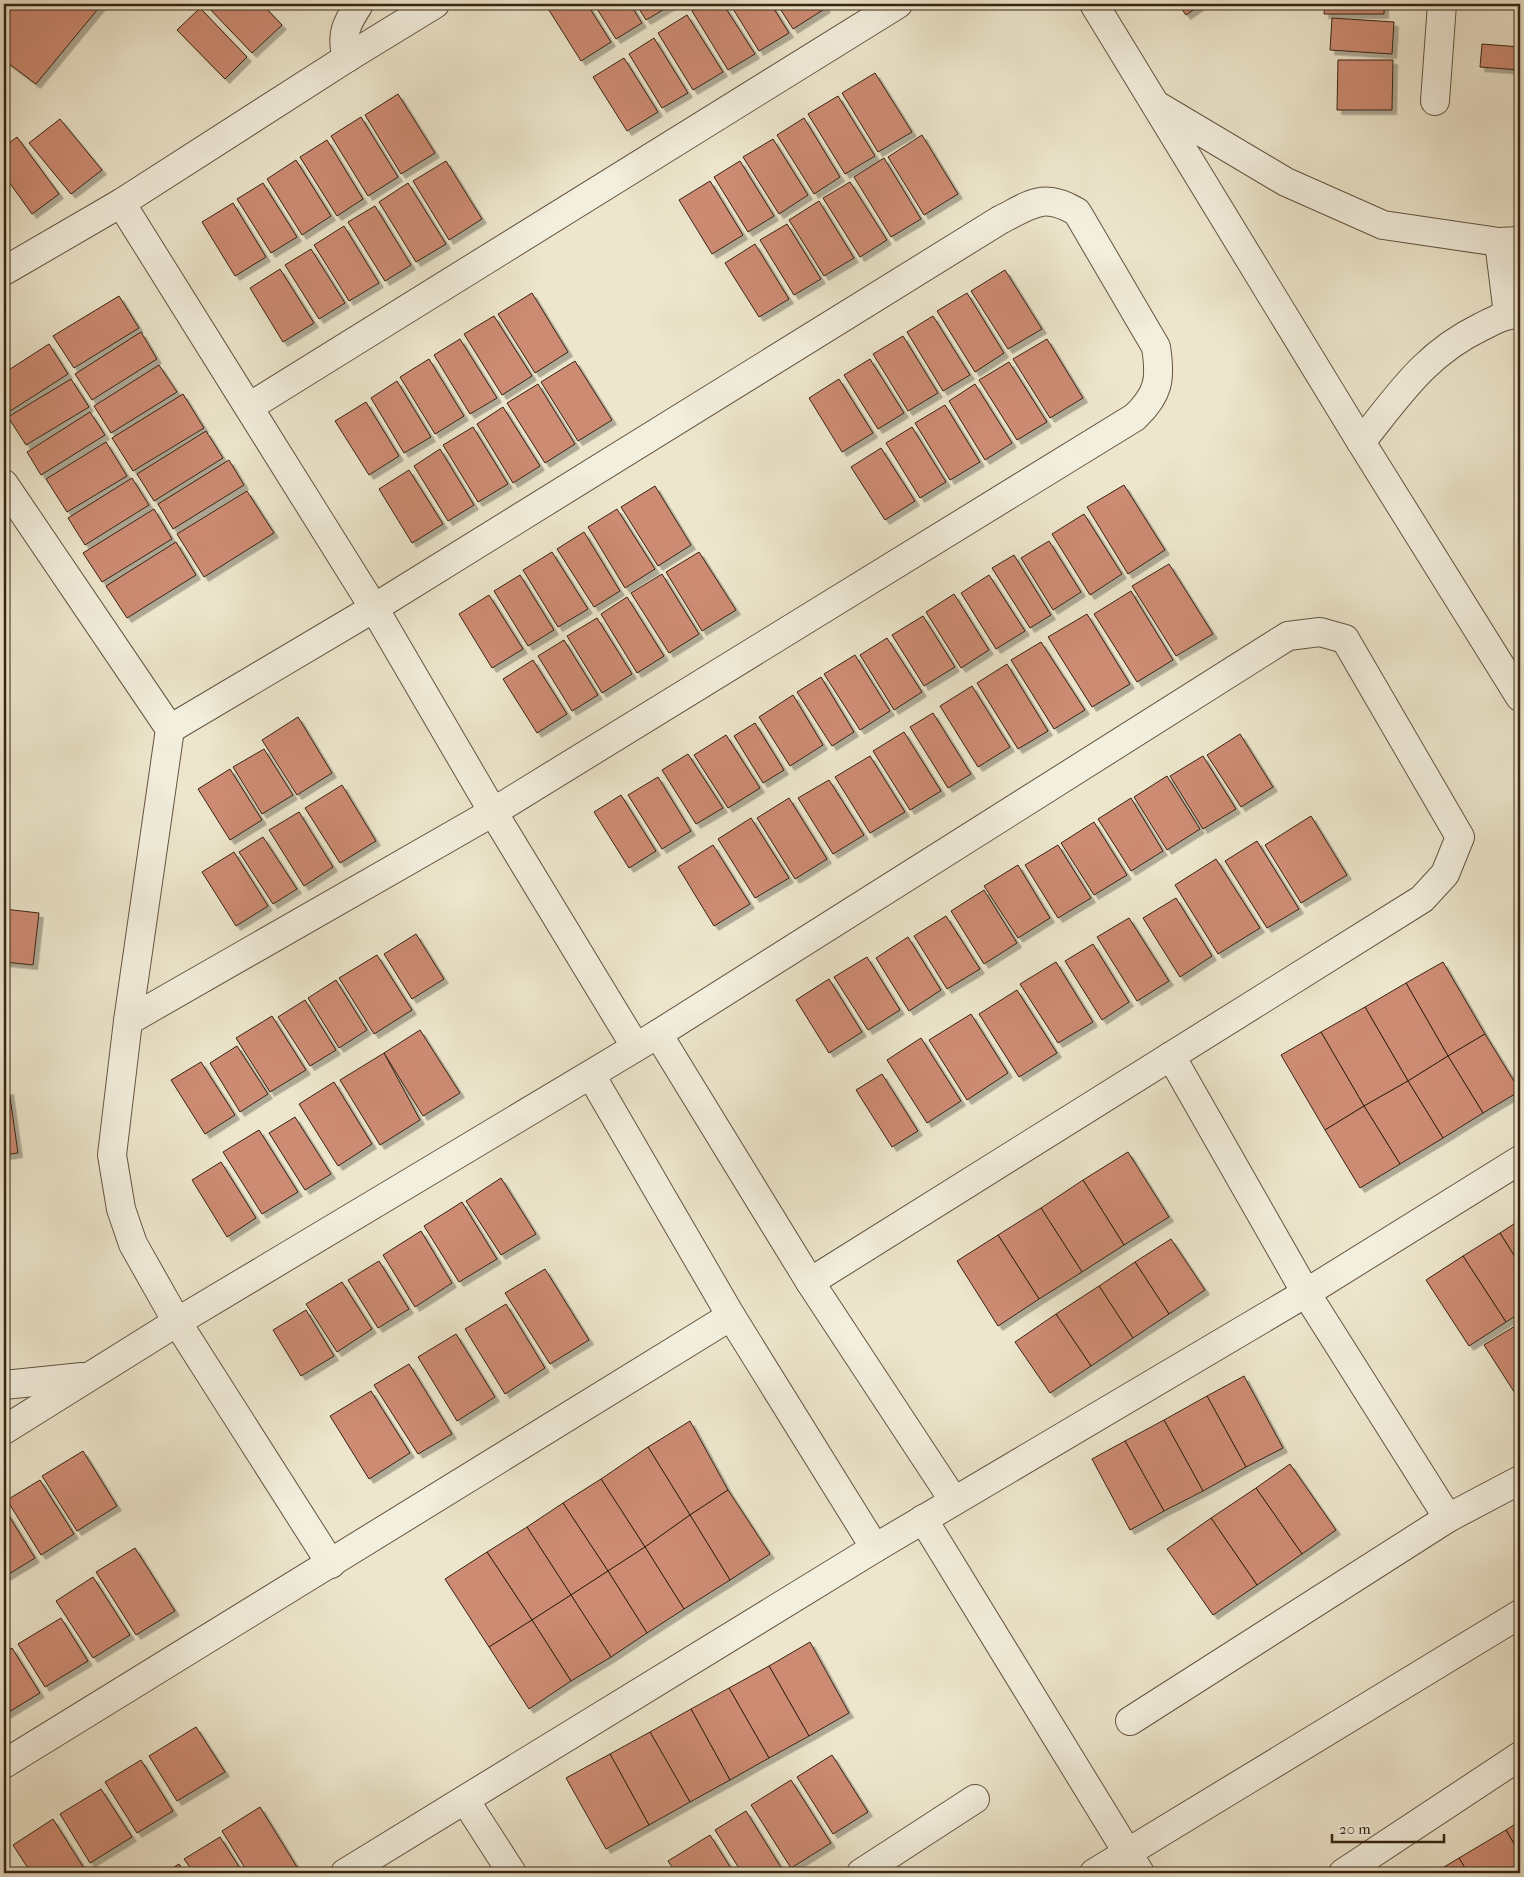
<svg xmlns="http://www.w3.org/2000/svg" width="1524" height="1877" font-family="'IM FELL French Canon',serif">
  <style>
    .building { fill: #cd8b73; stroke: #372413; filter: url(#shadow) }
    .lines { fill: none; stroke-linecap: round; stroke-linejoin: round }
    .minor-casing { stroke: #645441; stroke-width: 30 }
    .minor { stroke: #f3efde; stroke-width: 28 }
  </style>
  <defs>
    <filter id="shadow"><feDropShadow dx="4.5" dy="4.5" stdDeviation="0" flood-color="#0004"/></filter>
  </defs>
  <rect width="100%" height="100%" fill="#ede6cc"/>
  <filter id="stains"><feTurbulence type="fractalNoise" baseFrequency=".004" numOctaves="4"/><feColorMatrix values="0 0 0 0 .2 0 0 0 0 .09 0 0 0 0 .02 0 0 0 .5 -.17"/></filter>
  <radialGradient id="worn" r=".72"><stop offset=".6" stop-color="#630" stop-opacity="0"/><stop offset="1" stop-color="#630" stop-opacity=".3"/></radialGradient>
  <!-- building -->
  <g class="building">
    <polygon points="4,4 102,4 36,84 4,60"/>
    <polygon points="211,4 262,4 282,25 252,53 208,7"/>
    <polygon points="552,4 587,4 611,42 581,61 547,7"/>
    <polygon points="594,4 630,4 642,23 616,39"/>
    <polygon points="636,4 673,4 646,20"/>
    <polygon points="704,4 723,4 755,54 728,70 692,11"/>
    <polygon points="730,4 771,4 789,33 759,51"/>
    <polygon points="777,4 823,4 826,8 793,29"/>
    <polygon points="1178,4 1202,4 1186,15"/>
    <polygon points="1325,4 1384,4 1384,14 1324,14"/>
    <polygon points="200,8 247,57 225,79 177,30"/>
    <polygon points="687,15 723,72 693,90 658,33"/>
    <polygon points="1332,18 1394,22 1392,54 1330,50"/>
    <polygon points="654,38 688,93 662,108 629,54"/>
    <polygon points="1482,44 1520,47 1520,70 1480,67"/>
    <polygon points="624,58 658,112 627,131 593,77"/>
    <polygon points="1338,60 1393,60 1392,110 1337,110"/>
    <polygon points="875,73 912,132 878,152 842,93"/>
    <polygon points="398,94 435,153 401,174 365,115"/>
    <polygon points="838,96 875,156 845,174 808,114"/>
    <polygon points="361,117 398,177 368,196 331,136"/>
    <polygon points="804,118 840,177 814,194 777,135"/>
    <polygon points="60,119 102,170 71,194 29,143"/>
    <polygon points="922,135 958,194 924,215 888,157"/>
    <polygon points="17,137 59,194 32,214 4,175 4,147"/>
    <polygon points="773,139 808,195 779,214 743,157"/>
    <polygon points="327,140 363,199 337,216 300,157"/>
    <polygon points="884,158 921,219 891,237 854,177"/>
    <polygon points="296,160 331,216 302,235 267,179"/>
    <polygon points="446,161 482,219 449,240 413,181"/>
    <polygon points="740,161 774,216 748,232 714,177"/>
    <polygon points="710,181 743,235 712,254 679,200"/>
    <polygon points="850,182 887,240 860,257 823,198"/>
    <polygon points="263,183 297,237 271,253 237,199"/>
    <polygon points="408,183 446,244 416,262 379,202"/>
    <polygon points="819,201 854,258 824,276 789,220"/>
    <polygon points="233,203 266,257 235,276 202,222"/>
    <polygon points="375,206 411,265 385,281 348,222"/>
    <polygon points="787,224 821,279 794,295 760,240"/>
    <polygon points="344,226 379,283 349,301 314,245"/>
    <polygon points="755,244 789,299 759,317 725,263"/>
    <polygon points="311,249 345,303 319,319 285,265"/>
    <polygon points="280,269 314,323 283,342 250,288"/>
    <polygon points="1005,270 1042,329 1008,349 971,291"/>
    <polygon points="532,293 568,352 535,373 498,314"/>
    <polygon points="967,293 1004,353 975,372 937,311"/>
    <polygon points="119,296 139,328 74,368 53,336"/>
    <polygon points="494,316 532,376 502,395 464,334"/>
    <polygon points="933,316 970,375 943,391 907,332"/>
    <polygon points="141,332 157,359 92,400 75,374"/>
    <polygon points="903,336 938,393 908,411 873,354"/>
    <polygon points="460,339 497,398 470,414 434,355"/>
    <polygon points="1047,339 1083,398 1050,418 1013,359"/>
    <polygon points="49,344 68,374 4,415 4,373"/>
    <polygon points="429,359 464,416 435,434 400,377"/>
    <polygon points="870,359 904,413 878,429 844,375"/>
    <polygon points="575,361 612,420 578,441 541,382"/>
    <polygon points="1009,362 1047,422 1017,440 979,380"/>
    <polygon points="159,365 177,392 111,433 94,406"/>
    <polygon points="71,379 89,407 26,445 8,417"/>
    <polygon points="839,379 873,433 842,452 809,398"/>
    <polygon points="397,381 431,437 404,453 371,398"/>
    <polygon points="538,384 575,444 545,463 507,403"/>
    <polygon points="975,384 1012,443 985,460 949,401"/>
    <polygon points="183,394 204,428 133,471 112,438"/>
    <polygon points="366,402 399,456 369,475 335,421"/>
    <polygon points="945,405 980,462 950,480 915,423"/>
    <polygon points="503,407 540,466 513,483 477,424"/>
    <polygon points="90,412 105,435 41,475 27,452"/>
    <polygon points="473,427 508,484 478,502 443,445"/>
    <polygon points="912,427 946,482 920,498 886,443"/>
    <polygon points="206,431 223,458 154,501 137,474"/>
    <polygon points="106,442 127,476 67,512 46,479"/>
    <polygon points="881,448 915,501 885,520 851,467"/>
    <polygon points="440,449 474,505 448,521 414,466"/>
    <polygon points="229,460 244,485 173,529 158,504"/>
    <polygon points="409,470 443,524 412,543 379,489"/>
    <polygon points="132,478 149,505 85,545 68,518"/>
    <polygon points="1124,485 1165,550 1128,574 1087,507"/>
    <polygon points="655,486 691,545 658,566 621,507"/>
    <polygon points="247,491 274,533 204,577 177,534"/>
    <polygon points="154,509 172,539 102,582 83,553"/>
    <polygon points="617,509 655,569 625,588 588,527"/>
    <polygon points="1084,514 1122,574 1090,595 1052,534"/>
    <polygon points="584,532 620,591 594,607 557,549"/>
    <polygon points="1049,541 1081,592 1053,610 1021,558"/>
    <polygon points="176,542 196,575 127,618 106,586"/>
    <polygon points="552,552 588,609 558,627 523,570"/>
    <polygon points="699,552 736,610 702,631 666,572"/>
    <polygon points="1014,555 1051,615 1030,628 992,568"/>
    <polygon points="1169,564 1213,634 1176,656 1132,586"/>
    <polygon points="662,574 699,634 669,653 631,593"/>
    <polygon points="520,575 554,630 528,646 494,591"/>
    <polygon points="989,575 1025,631 996,649 961,593"/>
    <polygon points="1131,591 1173,660 1137,682 1094,614"/>
    <polygon points="954,594 989,650 961,668 926,612"/>
    <polygon points="489,595 523,649 492,668 459,614"/>
    <polygon points="627,597 664,656 637,673 601,614"/>
    <polygon points="1087,614 1130,684 1092,707 1048,637"/>
    <polygon points="923,616 955,667 924,686 892,635"/>
    <polygon points="597,618 632,674 602,693 567,636"/>
    <polygon points="887,638 922,692 894,710 860,655"/>
    <polygon points="564,640 598,695 572,711 538,656"/>
    <polygon points="1041,642 1085,710 1054,729 1011,660"/>
    <polygon points="855,655 890,711 860,730 824,674"/>
    <polygon points="533,660 567,714 537,733 503,679"/>
    <polygon points="1007,664 1048,731 1018,749 977,683"/>
    <polygon points="821,677 854,732 832,746 797,692"/>
    <polygon points="972,686 1010,747 978,767 940,706"/>
    <polygon points="793,695 823,745 790,766 759,717"/>
    <polygon points="933,713 971,774 948,788 910,727"/>
    <polygon points="298,717 332,773 297,795 262,740"/>
    <polygon points="755,723 784,770 763,783 734,736"/>
    <polygon points="904,732 941,791 910,810 873,751"/>
    <polygon points="1240,734 1273,787 1241,807 1207,755"/>
    <polygon points="726,735 760,788 728,808 694,755"/>
    <polygon points="264,749 293,795 262,814 233,767"/>
    <polygon points="688,754 723,808 696,824 662,770"/>
    <polygon points="870,756 905,812 870,833 835,777"/>
    <polygon points="1203,756 1236,809 1203,829 1170,776"/>
    <polygon points="230,769 262,820 230,840 198,789"/>
    <polygon points="1167,776 1200,829 1167,850 1134,797"/>
    <polygon points="658,777 691,831 662,849 628,795"/>
    <polygon points="829,780 864,835 833,854 798,798"/>
    <polygon points="342,785 376,841 340,863 305,808"/>
    <polygon points="621,795 656,851 629,868 594,812"/>
    <polygon points="789,798 827,859 795,879 757,818"/>
    <polygon points="1131,798 1163,851 1131,871 1098,819"/>
    <polygon points="299,812 333,867 304,886 269,830"/>
    <polygon points="1311,816 1347,875 1301,903 1265,845"/>
    <polygon points="751,818 789,878 755,898 718,839"/>
    <polygon points="1094,822 1127,875 1094,895 1061,843"/>
    <polygon points="263,837 297,889 273,904 239,852"/>
    <polygon points="1257,841 1299,909 1267,928 1225,861"/>
    <polygon points="713,845 750,904 714,926 678,867"/>
    <polygon points="1058,845 1091,898 1058,918 1025,865"/>
    <polygon points="234,852 268,906 236,926 202,872"/>
    <polygon points="1216,859 1260,928 1218,954 1175,885"/>
    <polygon points="1018,865 1050,918 1018,938 984,886"/>
    <polygon points="984,890 1017,943 984,964 951,911"/>
    <polygon points="1176,898 1212,956 1180,977 1143,918"/>
    <polygon points="4,909 39,913 33,965 4,962"/>
    <polygon points="946,916 980,969 947,989 914,936"/>
    <polygon points="1129,918 1169,981 1137,1001 1097,937"/>
    <polygon points="416,934 444,979 412,999 384,954"/>
    <polygon points="908,937 941,990 909,1011 876,958"/>
    <polygon points="1093,944 1129,1002 1102,1020 1065,961"/>
    <polygon points="377,955 412,1010 374,1034 339,978"/>
    <polygon points="867,957 900,1010 868,1030 834,977"/>
    <polygon points="1056,962 1093,1022 1058,1043 1020,984"/>
    <polygon points="1443,962 1485,1034 1448,1056 1406,983"/>
    <polygon points="829,979 862,1032 829,1053 796,1000"/>
    <polygon points="336,980 367,1030 339,1048 308,998"/>
    <polygon points="1406,983 1448,1056 1408,1081 1365,1007"/>
    <polygon points="1017,990 1057,1053 1019,1077 979,1014"/>
    <polygon points="305,1000 336,1050 310,1066 278,1017"/>
    <polygon points="1365,1007 1408,1081 1364,1106 1321,1032"/>
    <polygon points="971,1014 1008,1073 967,1100 929,1040"/>
    <polygon points="272,1016 306,1070 270,1092 236,1038"/>
    <polygon points="420,1030 460,1093 423,1116 384,1053"/>
    <polygon points="1321,1032 1364,1106 1325,1130 1281,1055"/>
    <polygon points="1485,1034 1520,1091 1483,1113 1448,1056"/>
    <polygon points="921,1038 961,1101 927,1123 887,1060"/>
    <polygon points="237,1046 268,1094 240,1112 210,1063"/>
    <polygon points="384,1053 420,1120 380,1145 340,1080"/>
    <polygon points="1448,1056 1483,1113 1443,1138 1408,1081"/>
    <polygon points="201,1062 235,1115 205,1134 171,1080"/>
    <polygon points="882,1074 918,1131 892,1147 856,1090"/>
    <polygon points="1408,1081 1443,1138 1400,1164 1364,1106"/>
    <polygon points="334,1082 372,1144 338,1166 299,1104"/>
    <polygon points="9,1090 18,1153 4,1155 4,1091"/>
    <polygon points="1364,1106 1400,1164 1360,1188 1325,1130"/>
    <polygon points="295,1117 331,1174 305,1190 269,1133"/>
    <polygon points="259,1130 298,1192 262,1214 223,1152"/>
    <polygon points="1128,1152 1169,1217 1124,1245 1083,1180"/>
    <polygon points="221,1162 256,1218 227,1237 192,1180"/>
    <polygon points="501,1178 536,1234 501,1255 466,1201"/>
    <polygon points="1083,1180 1124,1245 1082,1272 1041,1208"/>
    <polygon points="462,1202 497,1259 459,1282 424,1226"/>
    <polygon points="1041,1208 1082,1272 1039,1299 998,1235"/>
    <polygon points="1520,1220 1520,1265 1500,1233"/>
    <polygon points="421,1231 452,1283 415,1307 383,1255"/>
    <polygon points="1500,1233 1520,1265 1520,1313 1506,1322 1463,1256"/>
    <polygon points="998,1235 1039,1299 998,1326 957,1261"/>
    <polygon points="1171,1239 1205,1290 1169,1314 1135,1262"/>
    <polygon points="1463,1256 1506,1322 1469,1346 1426,1280"/>
    <polygon points="379,1261 409,1309 378,1328 348,1280"/>
    <polygon points="1135,1262 1169,1314 1133,1338 1099,1286"/>
    <polygon points="545,1269 589,1340 550,1364 505,1293"/>
    <polygon points="342,1282 372,1329 337,1352 306,1304"/>
    <polygon points="1099,1286 1133,1338 1091,1366 1056,1314"/>
    <polygon points="506,1304 545,1368 505,1394 465,1329"/>
    <polygon points="306,1310 334,1356 301,1376 273,1330"/>
    <polygon points="1056,1314 1091,1366 1050,1393 1015,1342"/>
    <polygon points="1520,1323 1520,1401 1484,1345"/>
    <polygon points="456,1334 495,1397 457,1421 418,1357"/>
    <polygon points="409,1364 452,1434 418,1454 374,1385"/>
    <polygon points="1244,1376 1283,1448 1246,1467 1207,1396"/>
    <polygon points="371,1391 410,1453 369,1479 330,1416"/>
    <polygon points="1207,1396 1246,1467 1203,1491 1164,1420"/>
    <polygon points="1164,1420 1203,1491 1164,1511 1125,1441"/>
    <polygon points="690,1421 728,1490 690,1515 648,1447"/>
    <polygon points="1125,1441 1164,1511 1130,1530 1092,1459"/>
    <polygon points="648,1447 690,1515 645,1547 601,1479"/>
    <polygon points="83,1451 117,1506 77,1531 42,1476"/>
    <polygon points="1290,1464 1336,1530 1302,1554 1256,1488"/>
    <polygon points="601,1479 645,1547 608,1571 563,1503"/>
    <polygon points="40,1480 74,1534 41,1555 7,1500"/>
    <polygon points="1256,1488 1302,1554 1257,1585 1211,1518"/>
    <polygon points="728,1490 770,1554 730,1580 690,1515"/>
    <polygon points="563,1503 608,1571 571,1595 527,1527"/>
    <polygon points="4,1508 35,1558 4,1577"/>
    <polygon points="690,1515 730,1580 684,1609 645,1547"/>
    <polygon points="1211,1518 1257,1585 1213,1615 1167,1549"/>
    <polygon points="527,1527 571,1595 532,1620 487,1552"/>
    <polygon points="645,1547 684,1609 647,1633 608,1571"/>
    <polygon points="135,1548 175,1611 136,1635 96,1572"/>
    <polygon points="487,1552 532,1620 489,1647 445,1579"/>
    <polygon points="608,1571 647,1633 611,1657 571,1595"/>
    <polygon points="93,1577 130,1635 93,1658 56,1601"/>
    <polygon points="571,1595 611,1657 571,1681 532,1620"/>
    <polygon points="61,1618 88,1661 45,1687 18,1644"/>
    <polygon points="532,1620 571,1681 529,1709 489,1647"/>
    <polygon points="810,1642 849,1713 809,1736 769,1666"/>
    <polygon points="12,1648 40,1693 4,1715 4,1653"/>
    <polygon points="769,1666 809,1736 769,1758 729,1688"/>
    <polygon points="729,1688 769,1758 730,1780 691,1709"/>
    <polygon points="691,1709 730,1780 690,1802 650,1732"/>
    <polygon points="196,1727 225,1772 177,1801 149,1756"/>
    <polygon points="650,1732 690,1802 649,1825 610,1754"/>
    <polygon points="610,1754 649,1825 606,1849 566,1778"/>
    <polygon points="832,1755 868,1812 833,1834 797,1777"/>
    <polygon points="141,1760 173,1811 137,1833 105,1782"/>
    <polygon points="791,1780 831,1843 791,1868 751,1805"/>
    <polygon points="101,1789 132,1837 90,1863 60,1814"/>
    <polygon points="260,1807 297,1867 286,1873 248,1873 222,1831"/>
    <polygon points="746,1811 782,1869 775,1873 742,1873 715,1830"/>
    <polygon points="53,1819 87,1873 31,1873 13,1845"/>
    <polygon points="1520,1821 1520,1854 1506,1830"/>
    <polygon points="1506,1830 1520,1854 1520,1873 1468,1873 1459,1858"/>
    <polygon points="710,1835 734,1873 676,1873 668,1861"/>
    <polygon points="220,1837 243,1873 194,1873 184,1859"/>
    <polygon points="1459,1858 1468,1873 1434,1873"/>
    <polygon points="179,1864 185,1873 164,1873"/>
  </g>
  <g class="lines">
    <defs>
      <g id="minor">
        <polyline points="1094,4 1361,442 1520,697"/>
        <path d="M 347,58 C 340,34 347,23 359,4"/>
        <polyline points="1435,101 1442,4"/>
        <polyline points="1158,106 1286,182 1383,225 1499,242 1520,241"/>
        <polyline points="121,203 374,608 493,812 635,1046"/>
        <polyline points="1499,242 1508,314"/>
        <polyline points="4,271 121,203 347,58 435,4"/>
        <polyline points="249,407 898,4"/>
        <path d="M 1361,442 C 1399,395 1425,354 1481,327 C 1495,320 1505,314 1520,314"/>
        <path d="M 4,484 L 170,729 L 374,608 L 1000,220 C 1032,204 1043,192 1077,212 L 1156,347 C 1161,379 1159,394 1135,417 L 493,812 L 128,1021"/>
        <polyline points="170,729 128,1021 112,1155 121,1209 133,1244 177,1322 331,1564"/>
        <polyline points="658,1034 810,1282 954,1501"/>
        <polyline points="1171,1056 1306,1293 1448,1518"/>
        <polyline points="591,1075 731,1316 875,1548"/>
        <polyline points="4,1385 82,1377"/>
        <polyline points="4,1430 177,1322 658,1034 1288,636 1320,632 1345,639 1460,837 1445,874 1422,899 810,1282"/>
        <polyline points="923,1519 1140,1873"/>
        <polyline points="1130,1721 1448,1518 1520,1480"/>
        <polyline points="4,1764 731,1316"/>
        <polyline points="465,1800 512,1873"/>
        <polyline points="345,1873 875,1548 1306,1293 1520,1160"/>
        <polyline points="861,1873 975,1799"/>
        <polyline points="1094,1873 1520,1614"/>
        <polyline points="1343,1873 1520,1756"/>
      </g>
    </defs>
    <!-- minor casing -->
    <use href="#minor" class="minor-casing"/>
    <!-- minor -->
    <use href="#minor" class="minor"/>
  </g>
  <!-- margin -->
  <rect width="1524" height="1877" fill="none" stroke="#ede6cc" stroke-width="20"/>
  <rect x="5" y="5" width="1514" height="1867" fill="none" stroke="#372413" stroke-width="2.5"/>
  <rect x="10" y="10" width="1504" height="1857" fill="none" stroke="#372413"/>
  <!-- scale -->
  <path d="M1332 1834v8h112v-8" fill="none" stroke="#372413" stroke-width="2.5"/>
  <text x="1339" y="1834" font-size="15" fill="#372413" stroke="#f3efde" stroke-width="4" paint-order="stroke">20 m</text>
  <rect width="100%" height="100%" filter="url(#stains)"/>
  <rect width="100%" height="100%" fill="url(#worn)"/>
</svg>
